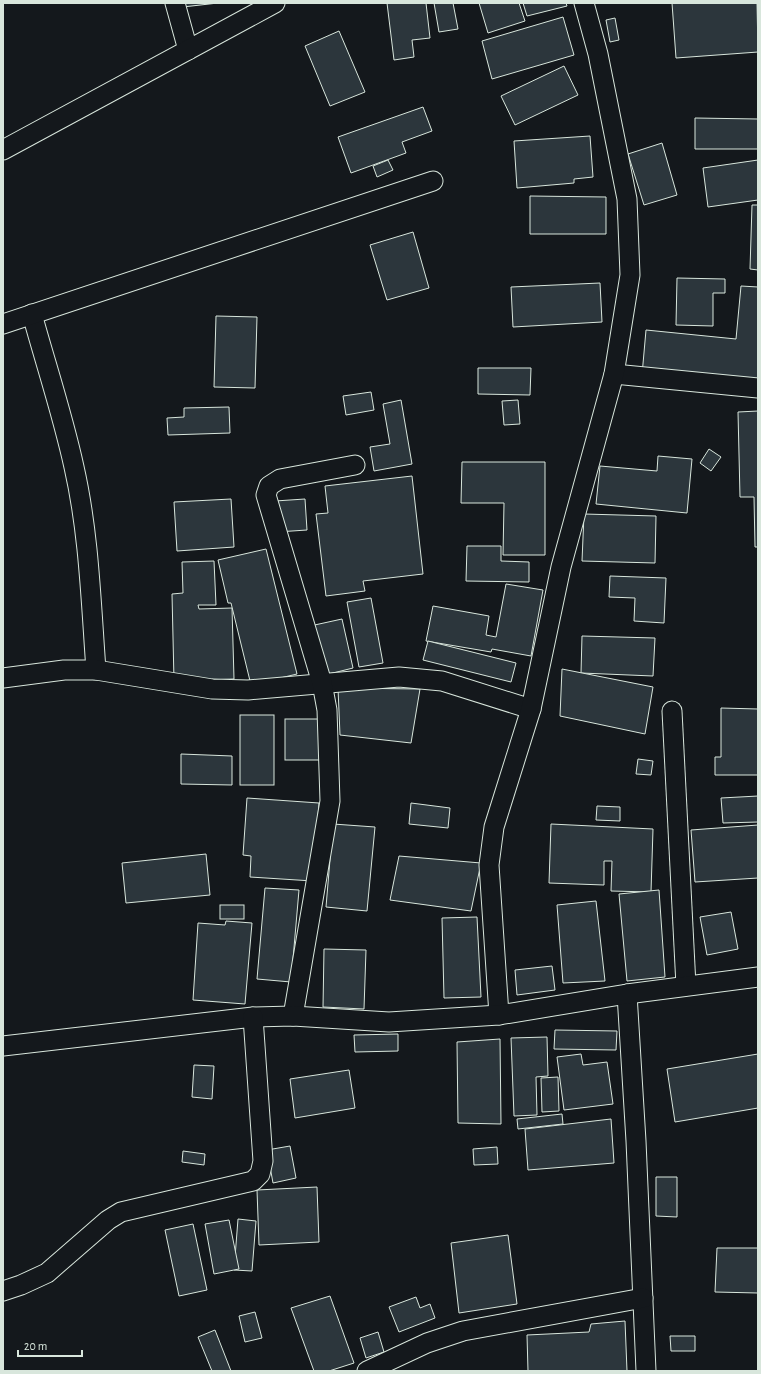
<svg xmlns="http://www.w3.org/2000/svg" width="761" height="1374" font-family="'Alegreya Sans',sans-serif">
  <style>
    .building { fill: #2c363c; stroke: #d8e6dc }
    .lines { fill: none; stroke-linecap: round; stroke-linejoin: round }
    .minor-casing { stroke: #d8e6dc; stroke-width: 21 }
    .minor { stroke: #14181c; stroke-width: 19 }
  </style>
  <rect width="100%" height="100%" fill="#14181c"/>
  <!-- building -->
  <g class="building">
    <polygon points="173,3 218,3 174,8"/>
    <polygon points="387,3 426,3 430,38 412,40 414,57 394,60"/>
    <polygon points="434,3 453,3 458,29 439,32"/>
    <polygon points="479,3 519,3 525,21 488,33"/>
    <polygon points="523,3 566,3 567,6 527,16"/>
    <polygon points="672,3 757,3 758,52 676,58"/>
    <polygon points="563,17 574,55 492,79 482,41"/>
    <polygon points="615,18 619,40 610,42 606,20"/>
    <polygon points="339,31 365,92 330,106 305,46"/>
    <polygon points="564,66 578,95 515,125 501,96"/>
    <polygon points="423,107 432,131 402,142 406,153 351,173 338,137"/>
    <polygon points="695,118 758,119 758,149 695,149"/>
    <polygon points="590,136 593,177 574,179 574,183 517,188 514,141"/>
    <polygon points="662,143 677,195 644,205 628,154"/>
    <polygon points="388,160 393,170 377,177 373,166"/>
    <polygon points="758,160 758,200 708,207 703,168"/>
    <polygon points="530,196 606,197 606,234 530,234"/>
    <polygon points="752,205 758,205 758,270 750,269"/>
    <polygon points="413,232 429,288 387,300 370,245"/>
    <polygon points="677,278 725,279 725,293 713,293 713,326 676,325"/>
    <polygon points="600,283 602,322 513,327 511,287"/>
    <polygon points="741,286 758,287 758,386 642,375 646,330 736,339"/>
    <polygon points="216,316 257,317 255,388 214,387"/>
    <polygon points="478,368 531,368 530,395 478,394"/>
    <polygon points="371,392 374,410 346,415 343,396"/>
    <polygon points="401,400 412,464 374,471 370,447 390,444 383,404"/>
    <polygon points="518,400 520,424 504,425 502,401"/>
    <polygon points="229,407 230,433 168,435 167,418 184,417 184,408"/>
    <polygon points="758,411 758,547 755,547 754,497 740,497 738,412"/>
    <polygon points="709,449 721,457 711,471 700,463"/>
    <polygon points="658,456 692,459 687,513 596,504 600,466 657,471"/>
    <polygon points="462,462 545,462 545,555 503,555 504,503 461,503"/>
    <polygon points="412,476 423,574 363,581 365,591 326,596 316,514 328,513 325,486"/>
    <polygon points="231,499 234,547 177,551 174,502"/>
    <polygon points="305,499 307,530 277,532 275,501"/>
    <polygon points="584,514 656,516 655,563 582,561"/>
    <polygon points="467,546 501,546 501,561 529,562 529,582 466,581"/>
    <polygon points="266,549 297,674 251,685 231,603 228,603 218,560"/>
    <polygon points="214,561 216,605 198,605 199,609 232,608 234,679 174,681 172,594 183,593 182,562"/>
    <polygon points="610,576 666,578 664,623 634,621 635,598 609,597"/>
    <polygon points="506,584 543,590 531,656 492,649 491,652 426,641 433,606 489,616 486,635 496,637"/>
    <polygon points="371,598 383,663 359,667 347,602"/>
    <polygon points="342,619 353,668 321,676 310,626"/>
    <polygon points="582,636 655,638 653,676 581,673"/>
    <polygon points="428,641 516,663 511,682 423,660"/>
    <polygon points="562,669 653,687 645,734 560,716"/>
    <polygon points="338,688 420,689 411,743 340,735"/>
    <polygon points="721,708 758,709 758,775 715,775 715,757 721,757"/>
    <rect x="240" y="715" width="34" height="70"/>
    <rect x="285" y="719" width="40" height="41"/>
    <polygon points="181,754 232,756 232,785 181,784"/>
    <polygon points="638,759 653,761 651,775 636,774"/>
    <polygon points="758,796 758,822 723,823 721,798"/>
    <polygon points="247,798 319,803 313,881 250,877 251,856 243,855"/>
    <polygon points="411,803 450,808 448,828 409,824"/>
    <polygon points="597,806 620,807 620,821 596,820"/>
    <polygon points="333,824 375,827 367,911 326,907"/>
    <polygon points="551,824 653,829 651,892 611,891 612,861 604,861 604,885 549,883"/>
    <polygon points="758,825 758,878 695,882 691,830"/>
    <polygon points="206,854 210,895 126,903 122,863"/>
    <polygon points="399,856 481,863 471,911 390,900"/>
    <polygon points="265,888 299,890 291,982 257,979"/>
    <polygon points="659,890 665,977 627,981 619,894"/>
    <polygon points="596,901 605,981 563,983 557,905"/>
    <rect x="220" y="905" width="24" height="14"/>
    <polygon points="731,912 738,949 707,955 700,917"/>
    <polygon points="477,917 481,997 444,998 442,918"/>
    <polygon points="226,921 252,923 245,1004 193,1000 198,923 225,925"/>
    <polygon points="324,949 366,950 364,1009 323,1007"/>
    <polygon points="552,966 555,990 517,995 515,970"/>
    <polygon points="555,1030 617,1031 616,1050 554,1049"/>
    <polygon points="398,1034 398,1051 355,1052 354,1035"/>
    <polygon points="547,1037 548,1076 536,1077 537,1115 514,1116 511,1038"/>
    <polygon points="500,1039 501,1124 458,1123 457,1042"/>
    <polygon points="581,1054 583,1065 607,1062 613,1104 564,1110 557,1057"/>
    <polygon points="758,1054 758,1108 675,1122 667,1069"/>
    <polygon points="194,1065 214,1066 212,1099 192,1097"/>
    <polygon points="349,1070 355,1108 295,1118 290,1079"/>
    <polygon points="558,1077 559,1111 542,1112 541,1078"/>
    <polygon points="562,1114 563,1124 518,1129 517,1119"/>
    <polygon points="611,1119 614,1163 528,1170 525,1129"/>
    <polygon points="290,1146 296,1178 273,1183 267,1150"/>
    <polygon points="497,1147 498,1164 474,1165 473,1149"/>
    <polygon points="183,1151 205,1154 204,1165 182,1162"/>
    <polygon points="656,1177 677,1177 677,1217 656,1216"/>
    <polygon points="317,1187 319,1242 259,1245 257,1190"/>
    <polygon points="238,1219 256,1221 252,1271 234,1270"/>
    <polygon points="229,1220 239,1269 214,1274 205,1224"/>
    <polygon points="193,1224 207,1290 179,1296 165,1230"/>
    <polygon points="508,1235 517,1304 459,1313 451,1243"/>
    <polygon points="717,1248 758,1248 758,1293 715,1292"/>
    <polygon points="330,1296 354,1363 329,1371 314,1371 291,1308"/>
    <polygon points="416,1297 420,1308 430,1304 435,1318 399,1332 389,1307"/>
    <polygon points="255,1312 262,1338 245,1342 239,1316"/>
    <polygon points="625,1321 627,1371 528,1371 527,1335 589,1332 591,1324"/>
    <polygon points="215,1330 231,1371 212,1371 198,1337"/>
    <polygon points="378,1332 384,1352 366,1358 360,1338"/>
    <polygon points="670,1336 695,1336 695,1351 671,1351"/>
  </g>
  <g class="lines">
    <defs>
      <g id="minor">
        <polyline points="175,3 188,50"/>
        <polyline points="3,150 275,3"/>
        <path d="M 32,314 C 46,365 63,416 74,467 C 89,533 91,602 96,670"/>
        <polyline points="3,324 433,181"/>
        <polyline points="614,374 758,388"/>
        <polyline points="3,678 64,670 96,670 212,689 248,690 399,677 442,681 531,709"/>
        <polyline points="672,711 686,986"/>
        <polyline points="627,994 636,1141 646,1371"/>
        <polyline points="499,1015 489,865 494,827 531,709 561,567 614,374 630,275 627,199 598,54 584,3"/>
        <polyline points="293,1016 330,801 327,710 322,683 266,495 269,486 280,479 355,465"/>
        <polyline points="3,1046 253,1017 293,1016 389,1022 499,1015 627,994 758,977"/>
        <polyline points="3,1291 21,1285 47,1273 108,1220 121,1212 253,1181 260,1174 263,1161 253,1017"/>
        <polyline points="367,1371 427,1343 463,1331 643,1298"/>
      </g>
    </defs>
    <!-- minor casing -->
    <use href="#minor" class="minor-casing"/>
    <!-- minor -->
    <use href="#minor" class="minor"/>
  </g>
  <!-- border -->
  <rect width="761" height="1374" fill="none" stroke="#d8e6dc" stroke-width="8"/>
  <!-- scale -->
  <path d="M18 1350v6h64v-6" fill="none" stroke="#d8e6dc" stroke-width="2"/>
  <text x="24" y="1350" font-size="12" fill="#d8e6dc" stroke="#14181c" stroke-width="3" paint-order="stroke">20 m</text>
</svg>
